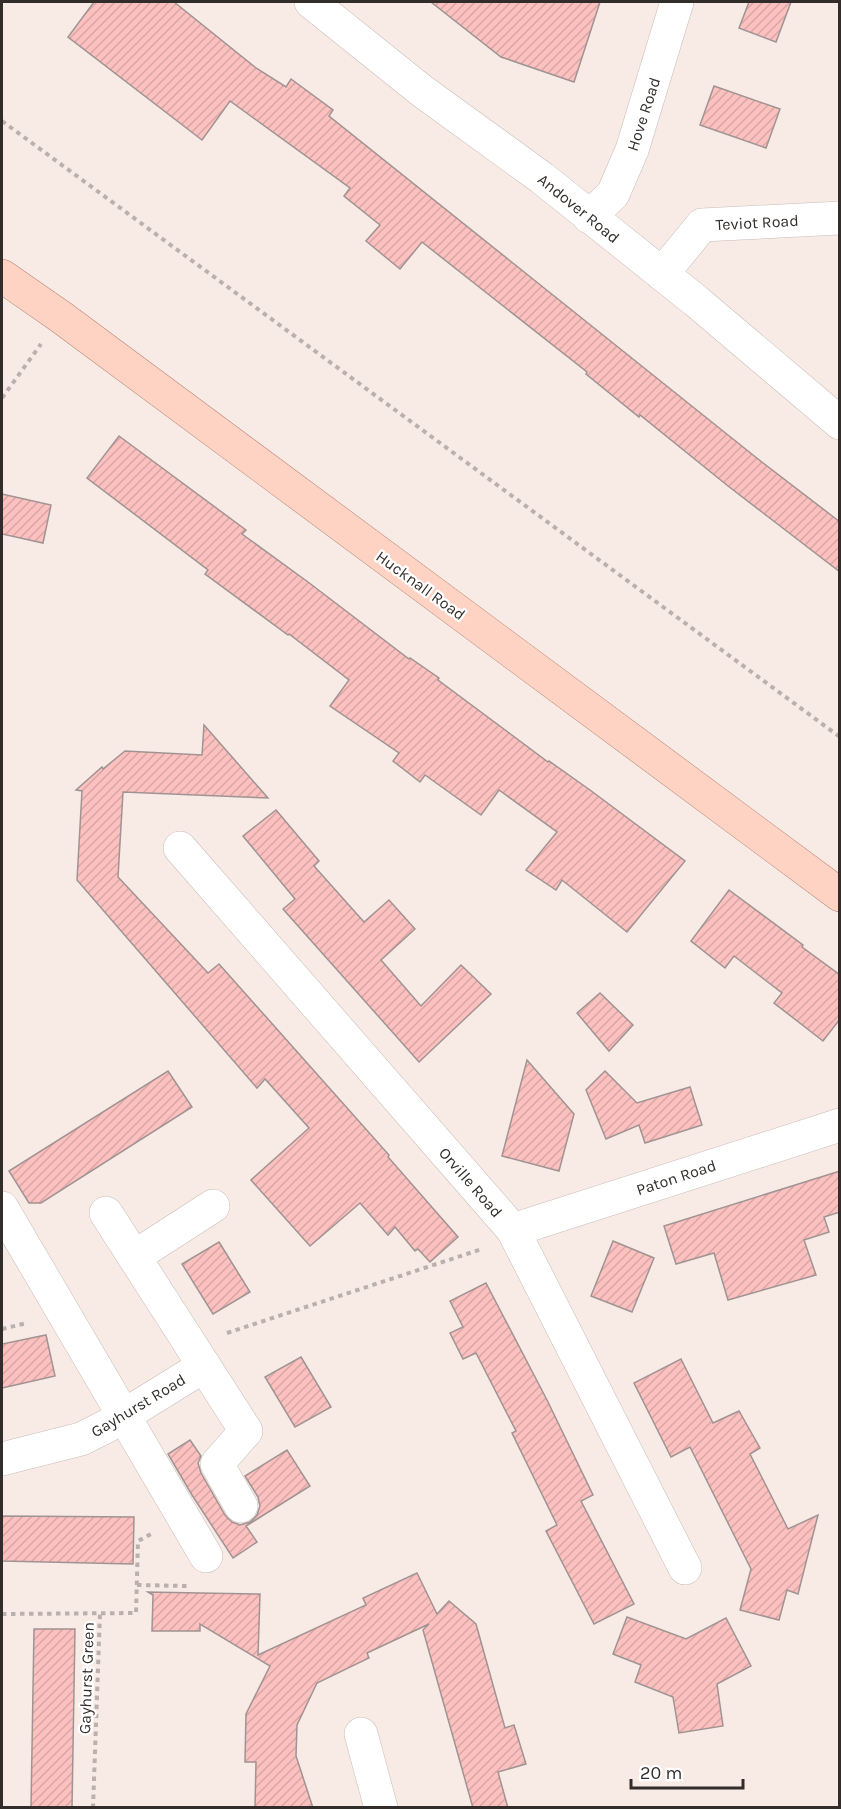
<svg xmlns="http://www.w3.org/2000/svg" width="841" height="1809" font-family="Karla,sans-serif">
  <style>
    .building { fill: url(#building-hatch); stroke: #a09393; stroke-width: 1.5 }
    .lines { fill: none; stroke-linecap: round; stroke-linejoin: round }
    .minor-casing { stroke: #c8bcb7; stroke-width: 34 }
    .major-casing { stroke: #b68574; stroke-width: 34 }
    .path { stroke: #bab0ac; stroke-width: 4; stroke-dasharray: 4.5 4.5; stroke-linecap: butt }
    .minor { stroke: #fff; stroke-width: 33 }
    .major { stroke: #fed3c4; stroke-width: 33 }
    .labels { text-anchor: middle; stroke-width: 4.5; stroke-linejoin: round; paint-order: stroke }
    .street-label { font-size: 16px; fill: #322d2b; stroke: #fff }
  </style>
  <defs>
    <pattern id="building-hatch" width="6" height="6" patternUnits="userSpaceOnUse" patternTransform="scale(1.5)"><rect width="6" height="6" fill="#fcc1bf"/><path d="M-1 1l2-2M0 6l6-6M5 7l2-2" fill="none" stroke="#d8a6a4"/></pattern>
  </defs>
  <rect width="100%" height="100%" fill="#f8ebe6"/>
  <!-- building -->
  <g class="building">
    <polygon points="94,2 174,2 256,68 286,87 291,79 333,110 329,116 758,459 840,522 840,572 728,486 640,415 639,417 586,374 587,372 422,242 400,269 366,241 380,225 344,196 350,188 230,101 202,140 68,37"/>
    <polygon points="431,2 600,2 574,82 501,57"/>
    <polygon points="749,2 791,2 776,42 739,28"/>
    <polygon points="714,86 780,109 766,148 700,125"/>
    <polygon points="119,436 246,530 242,534 308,582 409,659 410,658 439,678 438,680 548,762 549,761 590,790 685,861 627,932 562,880 556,890 526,870 557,832 499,790 481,815 425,775 420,782 393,761 399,753 330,706 349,680 289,634 288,635 205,574 208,570 87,478"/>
    <polygon points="2,494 51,505 43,543 2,534"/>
    <polygon points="204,725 268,798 123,792 118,877 208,973 219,964 389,1155 388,1157 458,1237 430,1262 418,1249 415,1251 395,1227 388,1235 360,1203 310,1246 251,1180 309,1128 265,1079 257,1088 77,880 82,791 76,790 102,767 103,769 125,751 202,755"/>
    <polygon points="276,810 319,861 314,866 364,922 389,900 415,929 381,960 421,1006 461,965 491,994 419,1062 283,909 295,899 243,836"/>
    <polygon points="729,890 803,945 802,947 840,975 840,1019 823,1041 774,1003 782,993 734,956 725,968 691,941"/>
    <polygon points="600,993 633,1025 609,1051 577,1013"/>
    <polygon points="527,1060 574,1114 559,1171 502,1156"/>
    <polygon points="168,1071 192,1107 41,1203 29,1203 9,1171"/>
    <polygon points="605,1071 637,1103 690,1087 702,1125 645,1143 639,1125 606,1139 586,1090"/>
    <polygon points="840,1171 840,1212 824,1217 829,1232 804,1240 816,1275 728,1300 714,1253 676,1264 664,1226"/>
    <polygon points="613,1241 654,1258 632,1312 591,1296"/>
    <polygon points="219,1242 250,1292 213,1314 182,1264"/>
    <polygon points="486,1283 547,1400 593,1495 581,1501 634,1604 594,1624 546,1531 557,1525 512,1433 516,1431 476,1353 463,1359 450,1333 463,1327 450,1301"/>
    <polygon points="46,1335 55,1376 2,1388 2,1344"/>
    <polygon points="301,1357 331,1407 295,1427 265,1377"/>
    <polygon points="681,1359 713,1423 739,1411 760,1448 750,1454 788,1529 818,1515 798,1594 787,1590 779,1620 740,1610 751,1569 690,1447 671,1457 634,1383"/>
    <polygon points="190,1440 201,1456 198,1463 201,1473 225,1515 232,1522 240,1525 250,1522 257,1515 260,1506 258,1497 245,1476 287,1450 310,1486 246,1526 257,1542 233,1558 192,1495 168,1454"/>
    <polygon points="2,1516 134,1517 133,1564 2,1561"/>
    <polygon points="417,1573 437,1614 449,1601 476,1624 505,1728 514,1725 526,1764 498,1772 508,1808 473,1808 423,1630 429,1624 367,1653 369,1658 317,1683 297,1725 296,1756 313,1808 255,1808 256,1762 245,1762 246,1714 270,1666 200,1624 200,1631 152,1631 153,1595 148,1592 260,1594 258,1655 366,1605 363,1598"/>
    <polygon points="627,1617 686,1639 726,1618 751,1666 717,1684 723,1726 679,1733 673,1697 635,1682 641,1665 613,1654"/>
    <polygon points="34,1629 75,1629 72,1808 31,1808"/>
  </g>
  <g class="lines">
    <defs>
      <g id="minor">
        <polyline points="311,2 422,91 542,178 696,301 840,423"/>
        <polyline points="589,217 613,194 632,150 677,2"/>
        <polyline points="662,274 702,225 840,218"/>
        <polyline points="180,848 513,1230 685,1568"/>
        <polyline points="2,1208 206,1556"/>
        <polyline points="106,1213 246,1431 217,1464 241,1506"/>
        <polyline points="513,1230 840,1125"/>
        <polyline points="134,1257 213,1206"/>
        <polyline points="2,1459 81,1439 107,1426 204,1366"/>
        <polyline points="361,1734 381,1808"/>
      </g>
      <polyline id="major" points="2,276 61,317 840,895"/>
    </defs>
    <!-- minor casing -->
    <use href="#minor" class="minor-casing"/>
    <!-- major casing -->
    <use href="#major" class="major-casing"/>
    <!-- path -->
    <g class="path">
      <polyline points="2,121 840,737"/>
      <polyline points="2,398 41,344"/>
      <polyline points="2,1329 27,1323"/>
      <polyline points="227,1333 482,1249"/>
      <polyline points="137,1585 187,1586"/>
      <polyline points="2,1614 136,1613 138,1541 151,1534"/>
      <polyline points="93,1808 100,1613"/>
    </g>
    <!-- minor -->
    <use href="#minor" class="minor"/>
    <!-- major -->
    <use href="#major" class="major"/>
  </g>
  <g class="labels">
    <!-- street labels -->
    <g class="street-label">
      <text transform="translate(643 114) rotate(-72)" y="6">Hove Road</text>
      <text transform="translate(579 208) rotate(39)" y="6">Andover Road</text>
      <text transform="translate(757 222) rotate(-3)" y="6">Teviot Road</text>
      <text transform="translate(421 585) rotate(36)" y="6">Hucknall Road</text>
      <text transform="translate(676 1177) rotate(-18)" y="6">Paton Road</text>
      <text transform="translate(471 1182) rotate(49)" y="6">Orville Road</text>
      <text transform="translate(138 1405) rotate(-31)" y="6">Gayhurst Road</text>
      <text transform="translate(86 1678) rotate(-88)" y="6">Gayhurst Green</text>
    </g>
  </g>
  <!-- border -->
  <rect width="841" height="1809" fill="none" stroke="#322d2b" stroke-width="6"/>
  <!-- scale -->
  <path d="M631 1779v9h112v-9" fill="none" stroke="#322d2b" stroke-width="3"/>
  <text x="640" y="1779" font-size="18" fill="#322d2b" stroke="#ffffff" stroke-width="4.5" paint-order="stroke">20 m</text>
</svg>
